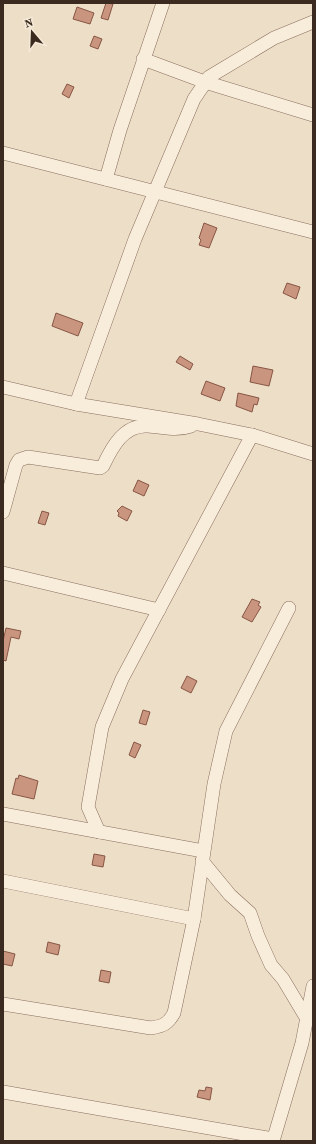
<svg xmlns="http://www.w3.org/2000/svg" width="316" height="1144" font-family="'Source Serif 4',serif">
  <style>
    .building { fill: #ca957f; stroke: #875644 }
    .lines { fill: none; stroke-linecap: round; stroke-linejoin: round }
    .minor-casing { stroke: #896f5d; stroke-width: 14 }
    .minor { stroke: #f8ecdb; stroke-width: 13 }
  </style>
  <rect width="100%" height="100%" fill="#eddec8"/>
  <!-- building -->
  <g class="building">
    <polygon points="106,3 113,4 108,20 101,18"/>
    <polygon points="77,7 94,13 90,24 73,19"/>
    <polygon points="94,36 102,39 98,49 90,46"/>
    <polygon points="67,84 74,87 69,98 62,94"/>
    <polygon points="204,223 217,228 209,248 199,245 201,240 199,238"/>
    <polygon points="287,283 300,287 296,299 283,293"/>
    <polygon points="56,313 83,323 78,336 52,326"/>
    <polygon points="180,356 193,364 190,370 176,362"/>
    <polygon points="253,366 273,370 269,386 250,382"/>
    <polygon points="206,381 225,388 220,401 201,394"/>
    <polygon points="238,393 259,398 257,405 254,404 252,412 236,406"/>
    <polygon points="138,480 149,485 144,496 133,491"/>
    <polygon points="122,506 132,511 127,521 118,516 119,513 117,511"/>
    <polygon points="42,511 49,513 45,525 38,523"/>
    <polygon points="252,599 260,602 258,605 261,607 252,622 242,617"/>
    <polygon points="6,628 21,631 19,639 11,637 6,661 3,660 3,641"/>
    <polygon points="187,676 197,681 191,693 181,688"/>
    <polygon points="143,710 150,712 146,725 139,723"/>
    <polygon points="134,742 141,745 135,758 129,755"/>
    <polygon points="19,775 38,781 34,799 12,794 16,778 18,779"/>
    <polygon points="94,854 105,856 103,867 92,865"/>
    <polygon points="48,942 60,945 58,955 46,952"/>
    <polygon points="3,951 15,954 12,966 3,964"/>
    <polygon points="101,970 111,972 109,983 99,981"/>
    <polygon points="206,1087 212,1088 210,1100 197,1097 199,1090 205,1091"/>
  </g>
  <g class="lines">
    <defs>
      <g id="minor">
        <polyline points="143,59 205,82 313,115"/>
        <polyline points="3,153 313,232"/>
        <polyline points="106,179 120,130 163,3"/>
        <polyline points="3,387 76,404 198,424 252,435 313,454"/>
        <polyline points="76,404 135,239 194,99 209,77 274,38 313,22"/>
        <path d="M 3,512 L 16,465 L 19,460 L 28,457 L 100,468 L 103,466 C 112,447 124,424 148,426 C 164,427 176,431 191,426"/>
        <polyline points="3,573 159,610"/>
        <polyline points="3,814 203,851"/>
        <polyline points="99,832 88,807 102,727 122,679 252,435"/>
        <polyline points="202,861 230,895 250,913 258,936 271,965 283,979 307,1019"/>
        <polyline points="3,881 194,919"/>
        <path d="M 3,1004 L 151,1028 C 163,1026 168,1024 174,1013 L 194,919 L 214,784 L 226,731 L 289,608"/>
        <polyline points="3,1092 273,1139"/>
        <polyline points="273,1141 302,1043 313,986"/>
      </g>
    </defs>
    <!-- minor casing -->
    <use href="#minor" class="minor-casing"/>
    <!-- minor -->
    <use href="#minor" class="minor"/>
  </g>
  <!-- border -->
  <rect width="316" height="1144" fill="none" stroke="#3a2a20" stroke-width="8"/>
  <!-- north arrow -->
  <g transform="translate(32 32) rotate(341)" stroke="#f5e9d7" stroke-width="3" paint-order="stroke">
  <path d="M0-3L7 15L0 10L-7 15Z" fill="#3a2a20"/>
  <text y="-6" font-size="11" font-weight="bold" text-anchor="middle" fill="#3a2a20">N</text>
  </g>
</svg>
